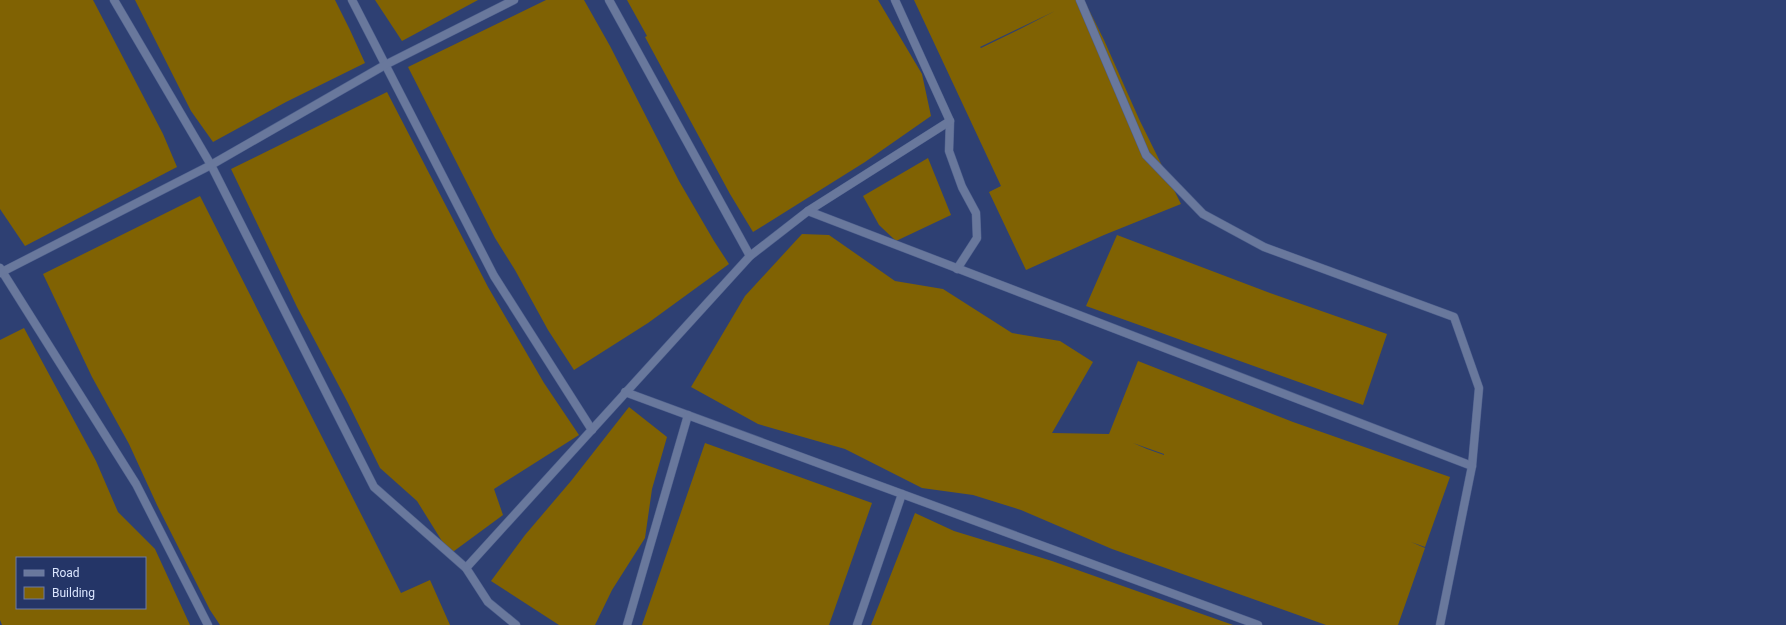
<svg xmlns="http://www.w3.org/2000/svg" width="1786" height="625" font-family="Roboto,sans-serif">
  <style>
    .building { fill: #806203; fill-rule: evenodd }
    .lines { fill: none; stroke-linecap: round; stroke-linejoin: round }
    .minor-casing { stroke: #4d5e8c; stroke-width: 9 }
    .minor { stroke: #69789c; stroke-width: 8 }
  </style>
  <rect width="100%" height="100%" fill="#2e4073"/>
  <!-- building -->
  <g class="building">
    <polygon points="0,0 93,0 163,134 177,167 25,246 0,209"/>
    <polygon points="135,0 335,0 350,30 365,63 286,102 213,142 191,111"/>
    <polygon points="375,0 478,0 402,41"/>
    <polygon points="546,0 584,0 610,46 679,181 714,241 729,264 648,323 574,370 548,330 515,270 495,238 408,67"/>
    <polygon points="627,0 878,0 922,74 931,116 865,162 753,232 730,194 645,37 647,36"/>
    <path d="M 914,0 L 1084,0 L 1104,40 L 1139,119 L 1181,204 L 1104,235 L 1026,270 L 989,192 L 1001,186 ZM 1055,11 L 1022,28 L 981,48 L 980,47 Z"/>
    <polygon points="387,92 488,287 544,383 579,435 494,489 503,515 450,554 417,501 380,468 348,403 297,307 231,169"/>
    <polygon points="928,158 951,215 896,241 879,225 863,196"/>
    <polygon points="200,196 401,593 430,580 450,625 220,625 210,610 157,505 129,444 92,377 43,274"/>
    <path d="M 802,234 L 829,235 L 895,281 L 943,289 L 1012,333 L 1060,341 L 1093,362 L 1052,433 L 1109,434 L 1138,361 L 1293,422 L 1450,477 L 1425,547 L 1411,542 L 1425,548 L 1398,625 L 1326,625 L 1112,549 L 1021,510 L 973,495 L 922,488 L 845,449 L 758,424 L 691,387 L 745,296 ZM 1133,443 L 1164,454 L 1164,455 L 1147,449 Z"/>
    <polygon points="1117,235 1270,293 1387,334 1363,405 1086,306"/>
    <path d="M 24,328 L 96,461 L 118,512 L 155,549 L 190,625 L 2,625 L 0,620 L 0,340 ZM 17,558 L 145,558 L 145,608 L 17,608 Z"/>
    <polygon points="629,407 667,437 652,489 645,538 612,590 595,625 559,625 491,581 525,535 571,481"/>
    <polygon points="705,443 872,503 829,625 642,625"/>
    <polygon points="915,513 954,531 1052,561 1233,625 871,625"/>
  </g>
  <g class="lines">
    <defs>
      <g id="minor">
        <polyline points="114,0 211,165 374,487 466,568 488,602 516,625"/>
        <polyline points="352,0 494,276 592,430"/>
        <polyline points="609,0 750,256"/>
        <polyline points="895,0 950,121 949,151 962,187 976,213 977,238 957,269"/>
        <polyline points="1080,0 1146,155 1203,214 1264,247 1454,317 1479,388 1472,466 1440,625"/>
        <polyline points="808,211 950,121"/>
        <polyline points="0,268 136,484 208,625"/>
        <polyline points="0,273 211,165 385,65 514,0"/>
        <polyline points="625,392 1258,625"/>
        <polyline points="466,568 750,256 808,211 1472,466"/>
        <polyline points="627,625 688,415"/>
        <polyline points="857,625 902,494"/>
      </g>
    </defs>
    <!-- minor casing -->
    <use href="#minor" class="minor-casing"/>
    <!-- minor -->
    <use href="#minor" class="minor"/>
  </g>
  <!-- legend -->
  <rect x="16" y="557" width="130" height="52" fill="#243567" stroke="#6d7ba3"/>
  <rect x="24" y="570" width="20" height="6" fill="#69789c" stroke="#6d7ba3"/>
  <text x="52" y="577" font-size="12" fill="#dae5fe">Road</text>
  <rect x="24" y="587" width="20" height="12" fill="#806203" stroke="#6d7ba3"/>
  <text x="52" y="597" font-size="12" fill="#dae5fe">Building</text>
</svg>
